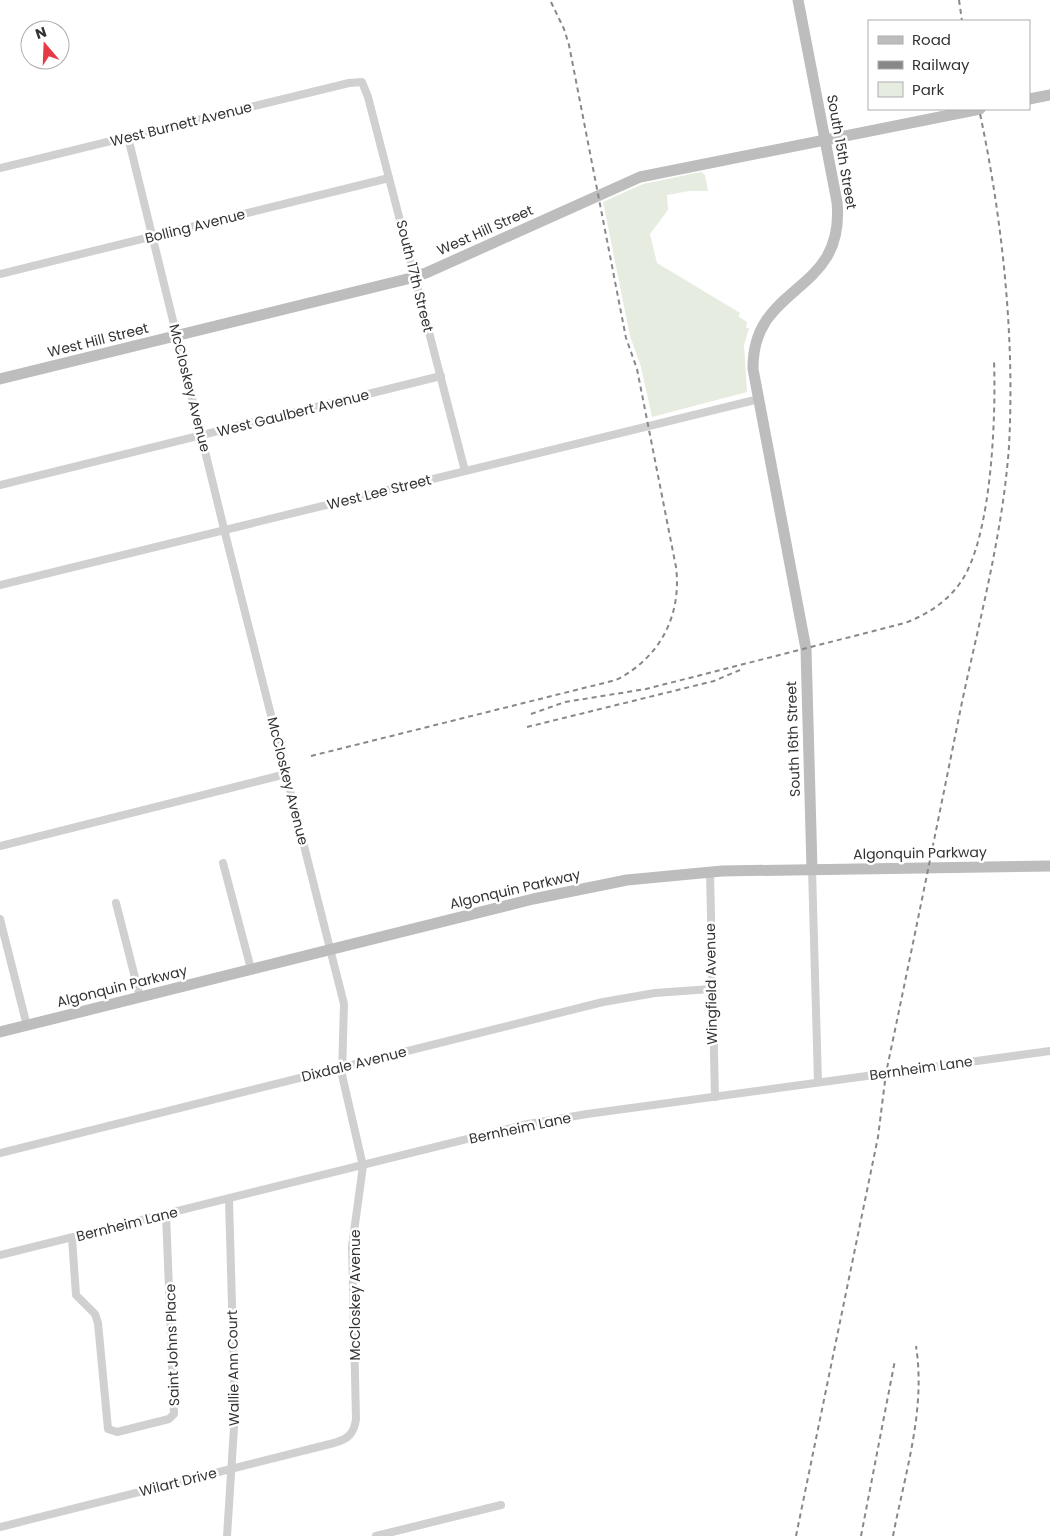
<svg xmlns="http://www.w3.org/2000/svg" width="1050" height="1536" font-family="Poppins,sans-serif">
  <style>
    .green { fill: #e6ecdf }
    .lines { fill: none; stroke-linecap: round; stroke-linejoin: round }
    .street { stroke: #d0d0d0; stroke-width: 8 }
    .secondary { stroke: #bdbdbd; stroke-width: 11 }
    .rail { stroke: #888; stroke-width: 2; stroke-dasharray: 5 4; stroke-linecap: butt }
    .labels { text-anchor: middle; stroke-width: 5; stroke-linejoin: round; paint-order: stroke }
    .street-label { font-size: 14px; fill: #333; stroke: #fff }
  </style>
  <rect width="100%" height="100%" fill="#fff"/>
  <!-- green -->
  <polygon class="green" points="701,172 705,175 708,191 689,191 667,195 668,210 650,234 657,263 740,313 738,316 747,322 746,328 749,328 744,345 747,392 652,417 641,367 630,336 603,202 643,184"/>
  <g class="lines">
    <!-- street -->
    <g class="street">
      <polyline points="0,168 349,83 362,82 368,97 465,471"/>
      <polyline points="0,274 389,178"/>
      <polyline points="0,485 441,376"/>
      <polyline points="0,585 759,399"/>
      <polyline points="0,846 286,774"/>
      <polyline points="223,863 251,969"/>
      <polyline points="812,869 818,1082"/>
      <polyline points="710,871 715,1097"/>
      <polyline points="116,903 140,997"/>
      <polyline points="0,919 27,1026"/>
      <polyline points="0,1153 603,1002 655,993 711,989"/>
      <polyline points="72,1238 76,1295 95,1314 98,1323 108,1429 117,1432 169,1419 174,1414 166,1214"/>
      <polyline points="0,1255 528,1124 587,1114 1050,1051"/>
      <path d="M 0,1527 L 334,1443 C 348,1439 354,1434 356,1419 L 352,1246 L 363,1166 L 342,1075 L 344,1004 L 227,541 L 128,137"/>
      <polyline points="227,1536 235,1412 229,1199"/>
      <polyline points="376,1536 501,1505"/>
    </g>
    <!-- secondary -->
    <g class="secondary">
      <path d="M 798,0 L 837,202 C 846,296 752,282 753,369 L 806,649 L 812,869"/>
      <polyline points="1029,99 1050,95"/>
      <polyline points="0,379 407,279 426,273 640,177 980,109"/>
      <polyline points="0,1032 533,899 627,880 722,871 1050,866"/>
    </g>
    <!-- rail -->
    <g class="rail">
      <polyline points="959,0 962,21"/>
      <path d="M 531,714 L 565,702 L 646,689 L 905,623 C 929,614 951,599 964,577 C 992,529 996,416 994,360"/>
      <polyline points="527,727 714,681 740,670"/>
      <path d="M 311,756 L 616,680 C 660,658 682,615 676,567 L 637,369 L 626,338 L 569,45 L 564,29 L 550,0"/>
      <path d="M 796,1536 L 878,1137 L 886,1073 C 912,949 937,826 962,702 C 980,618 1003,532 1009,446 C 1015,336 1002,216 979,109"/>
      <polyline points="861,1536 895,1360"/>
      <path d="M 893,1536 C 905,1473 926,1410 916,1346"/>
    </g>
  </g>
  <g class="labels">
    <!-- street labels -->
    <g class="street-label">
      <text transform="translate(181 124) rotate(-14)" y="5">West Burnett Avenue</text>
      <text transform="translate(842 152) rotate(80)" y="5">South 15th Street</text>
      <text transform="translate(195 226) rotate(-14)" y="5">Bolling Avenue</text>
      <text transform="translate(485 230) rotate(-24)" y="5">West Hill Street</text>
      <text transform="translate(415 276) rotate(76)" y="5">South 17th Street</text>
      <text transform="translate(98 340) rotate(-14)" y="5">West Hill Street</text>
      <text transform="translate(190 388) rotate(76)" y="5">McCloskey Avenue</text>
      <text transform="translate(293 413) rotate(-14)" y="5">West Gaulbert Avenue</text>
      <text transform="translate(379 492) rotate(-14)" y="5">West Lee Street</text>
      <text transform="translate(793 739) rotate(-92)" y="5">South 16th Street</text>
      <text transform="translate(288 781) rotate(76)" y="5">McCloskey Avenue</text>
      <text transform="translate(920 853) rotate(-1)" y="5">Algonquin Parkway</text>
      <text transform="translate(515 889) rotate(-13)" y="5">Algonquin Parkway</text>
      <text transform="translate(711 984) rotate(-91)" y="5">Wingfield Avenue</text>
      <text transform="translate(122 986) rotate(-14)" y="5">Algonquin Parkway</text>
      <text transform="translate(354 1064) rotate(-14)" y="5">Dixdale Avenue</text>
      <text transform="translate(921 1068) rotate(-8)" y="5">Bernheim Lane</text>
      <text transform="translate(520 1128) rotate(-12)" y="5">Bernheim Lane</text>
      <text transform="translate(127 1224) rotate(-14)" y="5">Bernheim Lane</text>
      <text transform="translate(355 1295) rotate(-90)" y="5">McCloskey Avenue</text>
      <text transform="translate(172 1345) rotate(-92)" y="5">Saint Johns Place</text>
      <text transform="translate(233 1368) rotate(-91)" y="5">Wallie Ann Court</text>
      <text transform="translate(178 1482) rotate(-14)" y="5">Wilart Drive</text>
    </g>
  </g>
  <!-- legend -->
  <rect x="868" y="20" width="162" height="90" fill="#ffffff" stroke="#adadad"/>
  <rect x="878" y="36" width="25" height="8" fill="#bdbdbd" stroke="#adadad"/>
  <text x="912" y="45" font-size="15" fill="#333333">Road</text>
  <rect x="878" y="61" width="25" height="8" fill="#888888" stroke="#adadad"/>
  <text x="912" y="70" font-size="15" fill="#333333">Railway</text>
  <rect x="878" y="82" width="25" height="15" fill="#e6ecdf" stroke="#adadad"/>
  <text x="912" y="95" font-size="15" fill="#333333">Park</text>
  <!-- north arrow -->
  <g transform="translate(45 45) rotate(341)"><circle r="24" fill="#ffffff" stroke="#adadad"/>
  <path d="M0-4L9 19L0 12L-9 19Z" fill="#e63946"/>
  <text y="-8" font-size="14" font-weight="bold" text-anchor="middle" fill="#333333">N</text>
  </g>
</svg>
